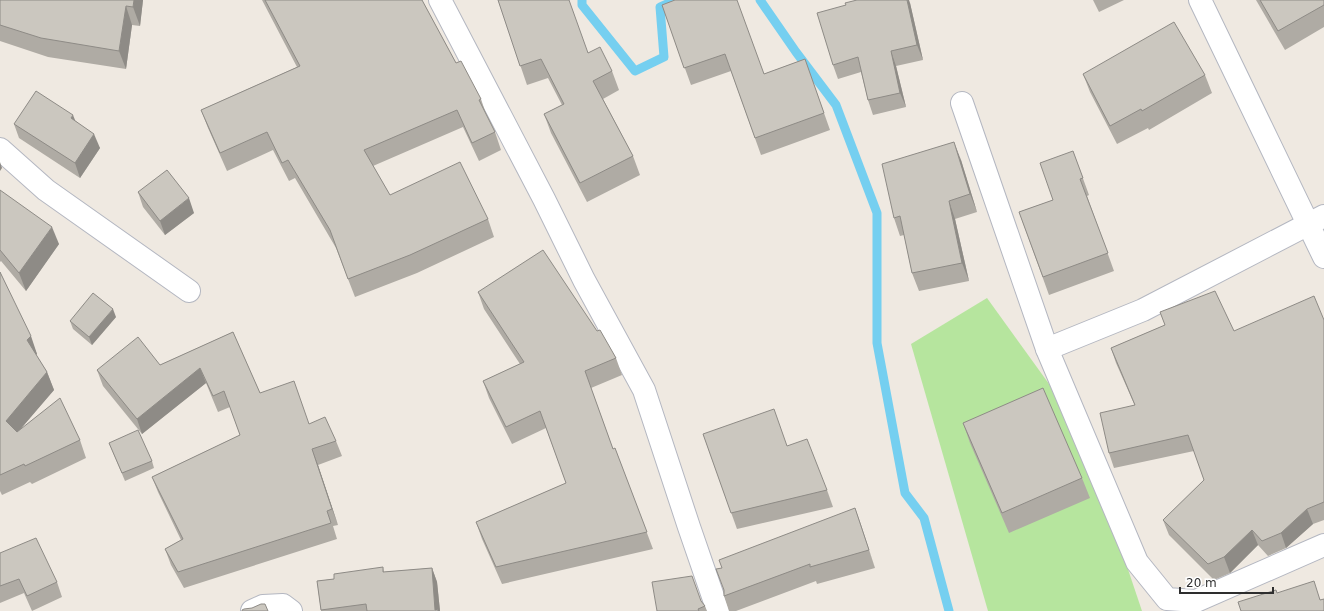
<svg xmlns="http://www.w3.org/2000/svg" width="1324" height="611" font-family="'DejaVu Sans',sans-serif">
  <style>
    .green { fill: #b6e59e }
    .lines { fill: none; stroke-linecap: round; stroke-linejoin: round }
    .stream { stroke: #75cff0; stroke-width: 9 }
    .street-casing { stroke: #b4b7c1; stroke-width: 24 }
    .street { stroke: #fff; stroke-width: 22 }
    .wall { fill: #afaba4 }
    .shaded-wall { fill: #8e8b86 }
    .building { fill: #cbc7bf; stroke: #8e8b86 }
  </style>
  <rect width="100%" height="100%" fill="#efe9e1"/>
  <!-- green -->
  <polygon class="green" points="987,298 1057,395 1103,495 1142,611 988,611 911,344"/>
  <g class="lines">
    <!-- stream -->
    <g class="stream">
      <polyline points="582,0 582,5 635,71 664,57 660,7 676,0"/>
      <polyline points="760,0 796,52 836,105 877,213 877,343 905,493 924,518 949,611"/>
    </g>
    <defs>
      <g id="street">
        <polyline points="440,0 544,199 584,280 644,390 689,527 718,611"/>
        <polyline points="1200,0 1324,257"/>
        <polyline points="962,103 1047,349 1137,562 1167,599 1196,601 1324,545"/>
        <polyline points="0,149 46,190 189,291"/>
        <polyline points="1047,349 1143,310 1324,216"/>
        <polyline points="252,611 263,606 283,605 291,611"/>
      </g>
    </defs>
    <!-- street casing -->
    <use href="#street" class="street-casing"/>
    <!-- street -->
    <use href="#street" class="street"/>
  </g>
  <!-- wall -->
  <g class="wall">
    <polygon points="0,0 143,0 140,26 132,25 126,69 48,57 0,41"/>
    <polygon points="262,0 422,0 456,63 481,99 486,114 495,132 501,150 479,161 463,127 373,166 390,195 488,219 494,237 417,273 355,297 336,248 295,178 289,181 273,150 227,171 208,128 201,110 297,67"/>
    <polygon points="498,0 588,53 612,71 619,90 603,99 633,156 640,175 587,202 551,133 544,114 562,105 548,78 527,85"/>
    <polygon points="1093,0 1124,0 1099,12"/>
    <polygon points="1256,0 1324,0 1324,27 1285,50"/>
    <polygon points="910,3 923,60 896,66 906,107 873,115 868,100 861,72 838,79 833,65 846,5"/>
    <polygon points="662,5 764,74 805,59 830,130 761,155 731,71 691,85"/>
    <polygon points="1083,74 1205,75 1212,93 1149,130 1148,128 1117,144 1090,92"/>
    <polygon points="76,121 100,148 80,178 19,138 14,124"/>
    <polygon points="1073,151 1089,195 1087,196 1114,271 1049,295 1019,212 1053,200"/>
    <polygon points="961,160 977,212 955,219 969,281 919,291 912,273 904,235 900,236 894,218"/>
    <polygon points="0,190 59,244 26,291 1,261 0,262"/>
    <polygon points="138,192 194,213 165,235 143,207"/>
    <polygon points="0,272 37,354 36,355 47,372 54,390 20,429 80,440 86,458 32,484 30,482 2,495 0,491"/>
    <polygon points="478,292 597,331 616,358 622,375 591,388 613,449 615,448 653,549 502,584 482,539 476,522 566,483 546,428 512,444 489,398 483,381 520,364 484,309"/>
    <polygon points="1160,312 1234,331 1324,320 1324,520 1313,524 1286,548 1268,556 1258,545 1230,573 1214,580 1169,535 1163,520 1204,480 1194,451 1114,468 1109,453 1135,406 1116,363 1111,348 1165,325"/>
    <polygon points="116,317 92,345 73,329 70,321"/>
    <polygon points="233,332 260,393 336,441 342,456 318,465 338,525 333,526 337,539 184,588 171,565 165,549 181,540 158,492 152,477 240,435 230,407 218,412 206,383 142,434 103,386 97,370 160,365"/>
    <polygon points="963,423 1082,478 1090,498 1009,533 970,443"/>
    <polygon points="703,434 787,446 827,490 833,507 737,529"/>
    <polygon points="109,443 152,461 154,468 125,481"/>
    <polygon points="855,508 875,568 817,584 816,581 736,611 729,611 724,596 722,568"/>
    <polygon points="0,553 57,582 62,597 32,611 24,593 0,603"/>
    <polygon points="383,567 384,572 432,568 437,582 440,611 321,611 317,581 334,579"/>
    <polygon points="701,601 705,606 707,611 657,611"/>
  </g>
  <!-- shaded-wall -->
  <g class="shaded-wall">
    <polygon points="134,0 143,0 140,26 133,7"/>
    <polygon points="907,0 909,0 910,3 923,60 917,45"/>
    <polygon points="126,6 132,25 126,69 119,51"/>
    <polygon points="891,51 896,66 906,107 900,93"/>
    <polygon points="73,115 79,130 71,118"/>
    <polygon points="94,134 100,148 80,178 75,163"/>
    <polygon points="954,142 961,160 977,212 970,194"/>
    <polygon points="0,162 2,168 0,171"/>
    <polygon points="189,198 194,213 165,235 160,221"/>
    <polygon points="949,201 955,219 969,281 962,263"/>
    <polygon points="52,227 59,244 26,291 19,273"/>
    <polygon points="113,309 116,317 92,345 89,337"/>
    <polygon points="31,336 37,354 33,358 27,340"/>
    <polygon points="200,368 206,383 142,434 137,419"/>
    <polygon points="47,372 54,390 13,438 6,421"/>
    <polygon points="312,449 318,465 338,525 332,509"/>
    <polygon points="855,508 861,525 875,568"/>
    <polygon points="1307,509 1313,524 1286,548 1281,533"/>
    <polygon points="1252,530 1258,545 1230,573 1224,557"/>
    <polygon points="432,568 437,582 440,611 436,611 435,610"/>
  </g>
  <!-- building -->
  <g class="building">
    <polygon points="0,0 134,0 133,7 126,6 119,51 41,38 0,25"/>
    <polygon points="265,0 422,0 456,63 461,61 481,99 479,100 495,132 472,143 457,110 364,150 390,195 460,162 488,219 410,255 348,279 330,230 288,160 282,163 267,132 220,153 201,110 300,66"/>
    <polygon points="498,0 569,0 588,53 600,47 612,71 593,81 633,156 580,183 544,114 564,104 541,59 520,66"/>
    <polygon points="675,0 737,0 764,74 805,59 824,113 755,138 725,54 684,68 662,5"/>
    <polygon points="857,0 907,0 917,45 891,51 900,93 868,100 858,57 833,65 817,13 846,5 845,3"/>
    <polygon points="1260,0 1324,0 1324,5 1278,31"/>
    <polygon points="1174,22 1205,75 1142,111 1141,109 1110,126 1083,74"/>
    <polygon points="36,91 73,115 71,118 94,134 75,163 14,124"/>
    <polygon points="954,142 970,194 949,201 962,263 912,273 900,216 894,218 882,164"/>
    <polygon points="1073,151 1083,178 1080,179 1108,253 1043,277 1019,212 1053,200 1040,163"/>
    <polygon points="167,170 189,198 160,221 138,192"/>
    <polygon points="0,190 52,227 19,273 0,250"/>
    <polygon points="543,250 597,331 600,330 616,358 585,371 613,449 615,448 647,532 496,567 476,522 566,483 540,411 506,427 483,381 524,362 478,292"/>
    <polygon points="0,272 31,336 27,340 47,372 6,421 17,432 60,398 80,440 25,466 24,464 0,475"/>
    <polygon points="1215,291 1234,331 1314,296 1324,320 1324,502 1307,509 1281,533 1262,541 1252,530 1224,557 1208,564 1163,520 1204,480 1188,435 1109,453 1100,413 1135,405 1111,348 1165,325 1160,312"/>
    <polygon points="93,293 113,309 89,337 70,321"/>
    <polygon points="233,332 260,393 294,381 309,424 325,417 336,441 312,449 332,509 327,511 331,523 178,572 165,549 183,539 152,477 240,435 224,391 213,396 200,368 137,419 97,370 138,337 160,365"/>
    <polygon points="1043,388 1082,478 1002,513 963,423"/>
    <polygon points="774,409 787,446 807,439 827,490 731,513 703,434"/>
    <polygon points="138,430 152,461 122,473 109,443"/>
    <polygon points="855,508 869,550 810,567 810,564 724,596 724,590 716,569 722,568 719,560"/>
    <polygon points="36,538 57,582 27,596 19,579 0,586 0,553"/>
    <polygon points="383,567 383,572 432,568 435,610 438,609 438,611 367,611 366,604 321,610 317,581 334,579 334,574"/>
    <polygon points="692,576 701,601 705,606 698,609 699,611 657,611 652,582"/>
    <polygon points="1314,581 1320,600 1324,599 1324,611 1241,611 1238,602 1276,590 1277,593"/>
    <polygon points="261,604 265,604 268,611 242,611 242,610 244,609 252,608"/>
  </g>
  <!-- scale -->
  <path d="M1180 587v6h93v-6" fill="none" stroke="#2e2e2e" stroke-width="2"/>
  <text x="1186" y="587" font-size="12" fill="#2e2e2e" stroke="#ffffff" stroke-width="3" paint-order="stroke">20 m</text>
</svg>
